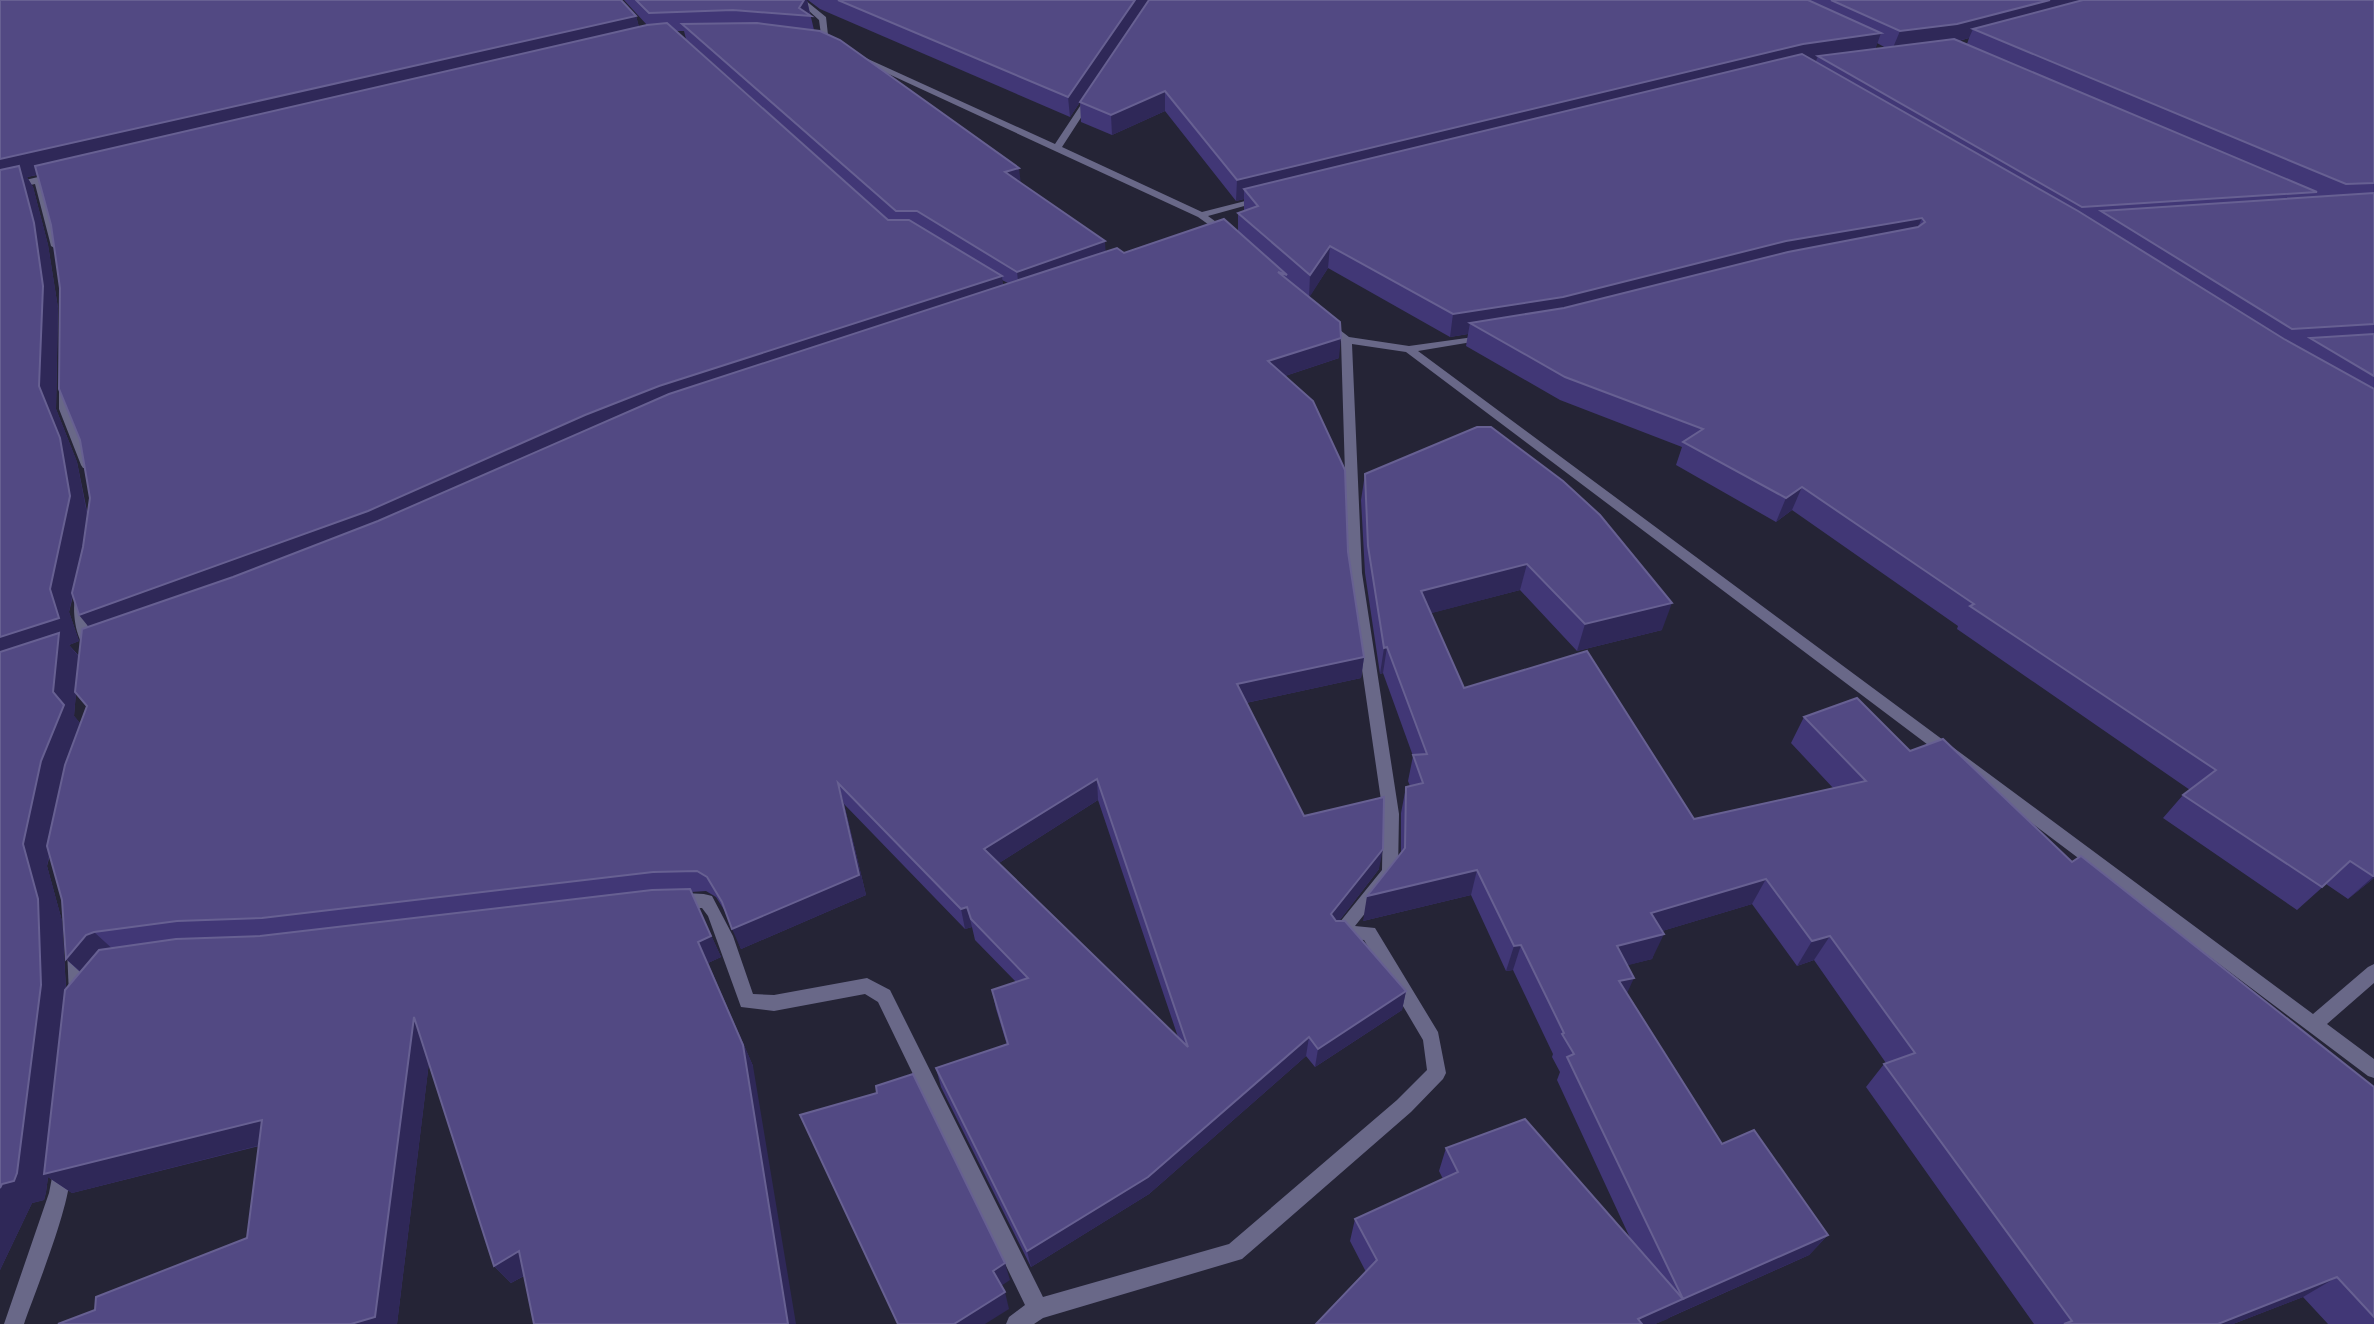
<svg xmlns="http://www.w3.org/2000/svg" width="2374" height="1324" font-family="Quicksand,sans-serif">
  <style>
    .lines { fill: none; stroke-linecap: round; stroke-linejoin: round }
    .minor { fill: #696888; fill-rule: evenodd }
    .wall { fill: #413776; fill-rule: evenodd }
    .shaded-wall { fill: #2f2858 }
    .building { fill: #524983; stroke: #676092; stroke-width: 2; fill-rule: evenodd }
  </style>
  <rect width="100%" height="100%" fill="#252436"/>
  <g class="lines">
    <!-- minor -->
    <g class="minor">
      <polygon points="797,0 805,0 826,17 829,44 822,42 819,20"/>
      <polygon points="857,54 1055,144 1088,94 1094,94 1095,96 1062,147 1202,212 1261,197 1266,200 1208,216 1234,235 1226,237 1198,217 854,58 853,56"/>
      <polygon points="55,173 58,174 58,178 43,182 61,246 56,249 51,246 35,184 0,192 0,186"/>
      <path d="M 1327,320 L 1349,337 L 1409,346 L 1488,335 L 1489,337 L 1484,340 L 1418,351 L 2313,1014 L 2368,967 L 2374,964 L 2374,983 L 2327,1024 L 2374,1059 L 2374,1078 L 2368,1076 L 1406,352 L 1352,344 L 1362,573 L 1399,814 L 1398,872 L 1355,926 L 1375,928 L 1438,1032 L 1446,1073 L 1443,1079 L 1411,1112 L 1242,1259 L 1043,1318 L 1034,1324 L 1006,1324 L 1009,1317 L 1025,1305 L 878,1002 L 865,994 L 774,1011 L 741,1007 L 708,916 L 702,908 L 677,909 L 671,907 L 669,902 L 671,897 C 682,893 701,892 712,896 L 733,936 L 753,994 L 774,995 L 867,978 L 890,990 L 1043,1297 L 1229,1244 L 1397,1100 L 1427,1070 L 1423,1040 L 1364,940 L 1333,938 L 1331,933 L 1382,870 L 1383,814 L 1348,573 L 1341,341 L 1322,323 Z"/>
      <polygon points="65,381 71,384 71,409 93,465 91,468 83,468 81,465 59,409 59,384"/>
      <path d="M 82,594 L 89,599 L 86,613 L 97,646 L 90,651 C 76,645 72,612 75,599 Z"/>
      <polygon points="75,942 81,944 83,949 87,995 84,1001 78,1003 72,1001 69,995 67,949 69,944"/>
      <path d="M 62,1160 L 69,1162 C 79,1186 34,1294 24,1324 L 4,1324 L 49,1193 L 55,1162 Z"/>
    </g>
  </g>
  <!-- wall -->
  <g class="wall">
    <path d="M 0,0 L 636,16 L 639,27 L 647,25 L 624,0 L 807,0 L 814,30 L 1021,183 L 1106,251 L 1124,253 L 1238,231 L 1238,213 L 1244,211 L 1244,199 L 1236,201 L 1165,111 L 1112,135 L 1081,122 L 1080,102 L 1149,0 L 2374,0 L 2374,878 L 2348,899 L 2326,884 L 2297,910 L 2163,818 L 2183,795 L 2190,790 L 1957,629 L 1958,626 L 1792,510 L 1776,522 L 1676,465 L 1682,447 L 1560,400 L 1466,346 L 1468,334 L 1450,337 L 1328,268 L 1309,297 L 1339,358 L 1285,376 L 1348,552 L 1364,657 L 1361,678 L 1246,703 L 1304,816 L 1379,869 L 1339,921 L 1406,991 L 1402,1010 L 1315,1067 L 1306,1056 L 1149,1194 L 1031,1267 L 941,1087 L 936,1068 L 1007,1045 L 996,1009 L 992,990 L 1016,982 L 975,940 L 972,927 L 965,929 L 844,804 L 866,895 L 741,949 L 728,916 L 716,897 L 706,891 L 691,892 L 721,957 L 708,963 L 753,1066 L 524,1276 L 511,1283 L 494,1266 L 429,1062 L 397,1324 L 95,1310 L 247,1238 L 259,1146 L 72,1193 L 48,1177 L 46,1192 L 44,1200 L 32,1203 L 0,1270 ZM 676,31 L 684,31 L 686,39 L 889,220 ZM 1969,38 L 1967,44 L 1959,41 ZM 1877,43 L 1886,48 L 1875,49 ZM 37,175 L 51,225 L 90,498 L 88,516 L 77,462 L 56,409 L 58,308 L 48,245 L 33,187 L 27,177 ZM 1002,280 L 1008,283 L 1003,285 ZM 73,596 L 88,626 L 79,656 L 69,645 L 79,641 L 69,612 ZM 76,693 L 87,706 L 80,723 L 74,716 ZM 1098,800 L 1178,1037 L 999,863 ZM 50,855 L 62,900 L 66,959 L 80,972 L 66,988 L 62,921 L 47,866 Z"/>
    <polygon points="808,0 1148,0 1070,117 820,9"/>
    <polygon points="1365,474 1662,630 1577,651 1520,590 1431,613 1464,688 1694,819 1834,789 1791,743 1804,717 1910,751 2072,862 2374,1087 2374,1324 2328,1324 2303,1297 2233,1324 2034,1324 1866,1087 1884,1064 1886,1063 1814,960 1797,966 1752,904 1662,931 1652,959 1627,965 1627,994 1722,1144 1828,1235 1809,1255 1655,1324 1366,1272 1350,1241 1355,1219 1443,1179 1439,1171 1446,1148 1631,1240 1557,1080 1560,1072 1552,1057 1553,1054 1513,970 1506,971 1471,895 1363,921 1401,854 1401,813 1406,787 1410,786 1408,781 1413,756 1383,673 1380,674 1365,573 1361,500"/>
  </g>
  <!-- shaded-wall -->
  <g class="shaded-wall">
    <polygon points="804,0 807,0 810,15 799,8"/>
    <polygon points="1135,0 1148,0 1070,117 1068,97"/>
    <polygon points="2050,0 2111,0 1973,29 1969,38 1950,43 1892,50 1900,31"/>
    <polygon points="636,16 641,34 27,177 33,187 48,245 58,308 56,409 77,462 88,519 69,612 79,641 69,645 79,657 74,716 85,729 63,784 47,866 62,921 67,1007 262,1120 284,1139 72,1193 48,1177 46,1192 44,1200 32,1203 0,1270 0,1188 23,844 0,667 0,637 50,589 39,386 0,183 0,159"/>
    <polygon points="1881,33 1874,53 1818,56 1816,61 1796,63 1244,189 1244,199 1236,201 1237,180 1803,44"/>
    <polygon points="1165,91 1165,111 1112,135 1111,115"/>
    <polygon points="1019,168 1021,185 1005,172"/>
    <polygon points="1922,218 1913,239 1557,319 1470,323 1468,334 1450,337 1453,314 1786,241"/>
    <polygon points="1105,241 1106,259 1019,290 1017,272"/>
    <polygon points="1330,246 1328,268 1309,298 1310,275"/>
    <polygon points="1002,276 1004,295 96,636 79,615 659,386"/>
    <polygon points="1341,338 1339,358 1267,382 1268,361"/>
    <polygon points="1802,487 1792,510 1776,522 1786,498"/>
    <polygon points="1527,564 1520,590 1417,617 1421,591"/>
    <polygon points="1672,603 1662,630 1577,651 1585,624"/>
    <polygon points="1387,647 1383,673 1380,674 1384,648"/>
    <polygon points="1364,657 1361,678 1236,705 1237,684"/>
    <polygon points="1097,779 1098,800 988,870 984,849"/>
    <polygon points="838,783 844,804 866,895 741,949 732,929"/>
    <polygon points="1383,849 1379,869 1329,934 1331,914"/>
    <polygon points="1477,870 1471,895 1363,921 1367,896"/>
    <polygon points="2374,876 2374,878 2348,899"/>
    <polygon points="1766,879 1752,904 1639,938 1651,913"/>
    <polygon points="690,889 721,957 708,963 753,1066 796,1324 788,1324 698,942"/>
    <polygon points="967,907 972,927 965,929 961,909"/>
    <polygon points="94,932 116,952 88,978 66,959 86,935"/>
    <polygon points="1664,934 1652,959 1606,971 1617,946"/>
    <polygon points="1830,936 1814,960 1797,966 1812,941"/>
    <polygon points="1521,945 1513,970 1506,971 1514,946"/>
    <polygon points="1634,978 1623,1002 1619,981"/>
    <polygon points="1406,991 1402,1010 1315,1067 1318,1049"/>
    <polygon points="414,1017 432,1038 397,1324 351,1324"/>
    <polygon points="1309,1037 1306,1056 1149,1194 1031,1267 1027,1251"/>
    <polygon points="1828,1235 1809,1255 1668,1318 1683,1299"/>
    <polygon points="519,1251 536,1269 511,1283 494,1266"/>
    <polygon points="1005,1263 1010,1280 998,1288 993,1271"/>
    <polygon points="2337,1277 2303,1297 2233,1324 2218,1324"/>
    <polygon points="1005,1292 1009,1309 985,1324 954,1324"/>
    <polygon points="1683,1299 1668,1319 1655,1324 1634,1324 1638,1319"/>
  </g>
  <!-- building -->
  <g class="building">
    <polygon points="0,0 621,0 636,16 0,159"/>
    <polygon points="636,0 804,0 799,8 811,16 733,10 649,13"/>
    <polygon points="838,0 1135,0 1068,97"/>
    <polygon points="1149,0 1808,0 1881,33 1803,44 1237,180 1165,91 1111,115 1080,102"/>
    <polygon points="1831,0 2050,0 1957,24 1900,31"/>
    <polygon points="2083,0 2374,0 2374,183 2346,184 1973,29"/>
    <polygon points="667,23 888,220 909,220 1002,276 659,386 585,415 368,511 79,615 72,593 83,547 90,498 80,440 59,389 60,288 51,225 35,166 647,25"/>
    <polygon points="757,23 820,31 840,40 1019,168 1005,172 1105,241 1017,272 917,211 896,211 682,24"/>
    <polygon points="1954,39 2317,192 2082,207 1818,56"/>
    <polygon points="1802,54 2078,211 2284,339 2374,389 2374,876 2373,876 2350,861 2322,887 2183,795 2216,770 1970,606 1974,604 1802,487 1786,498 1683,442 1703,429 1565,377 1470,323 1564,308 1788,252 1918,227 1925,222 1922,218 1786,241 1563,297 1453,314 1330,246 1310,275 1238,213 1258,206 1244,189"/>
    <polygon points="19,166 34,223 43,286 39,386 60,438 70,496 50,589 59,618 0,637 0,170"/>
    <polygon points="2374,193 2374,324 2292,329 2101,211"/>
    <path d="M 1224,219 L 1287,275 L 1278,272 L 1340,322 L 1341,338 L 1268,361 L 1313,401 L 1345,470 L 1348,552 L 1364,657 L 1237,684 L 1304,816 L 1384,797 L 1383,849 L 1331,914 L 1336,921 L 1345,921 L 1406,991 L 1318,1049 L 1309,1037 L 1148,1177 L 1027,1251 L 936,1068 L 1008,1044 L 992,990 L 1028,978 L 971,919 L 967,907 L 961,909 L 838,783 L 859,875 L 732,929 L 722,902 L 707,877 L 697,871 L 653,872 L 262,918 L 177,921 L 94,932 L 86,935 L 66,959 L 62,900 L 47,846 L 65,765 L 87,706 L 75,692 L 82,629 L 233,577 L 378,521 L 669,394 L 1117,248 L 1124,253 ZM 1097,779 L 1188,1047 L 984,849 Z"/>
    <polygon points="2374,334 2374,376 2310,338"/>
    <polygon points="1477,427 1491,427 1563,481 1600,515 1672,603 1585,624 1527,564 1421,591 1464,688 1587,651 1694,819 1866,781 1804,717 1857,698 1910,751 1943,739 2072,862 2081,856 2374,1087 2374,1317 2337,1277 2218,1324 2064,1324 2072,1321 1884,1064 1915,1053 1830,936 1812,941 1766,879 1651,913 1664,934 1617,946 1634,978 1619,981 1722,1144 1754,1130 1828,1235 1683,1299 1567,1057 1574,1054 1562,1034 1564,1033 1521,945 1514,946 1477,870 1367,896 1405,848 1406,787 1423,783 1413,755 1427,754 1387,647 1384,648 1368,546 1365,474"/>
    <polygon points="59,633 53,692 64,705 41,761 23,844 38,899 41,985 17,1173 14,1181 2,1184 0,1188 0,652"/>
    <polygon points="690,889 711,936 698,942 743,1045 788,1324 534,1324 519,1251 494,1266 414,1017 375,1317 351,1324 58,1324 95,1310 96,1297 247,1238 262,1120 44,1174 65,990 99,950 176,939 260,936 652,890"/>
    <polygon points="913,1074 1005,1263 993,1271 1005,1292 954,1324 898,1324 800,1115 877,1093 876,1086"/>
    <polygon points="1525,1119 1683,1299 1638,1319 1642,1324 1316,1324 1377,1260 1355,1219 1458,1172 1446,1148"/>
  </g>
</svg>
